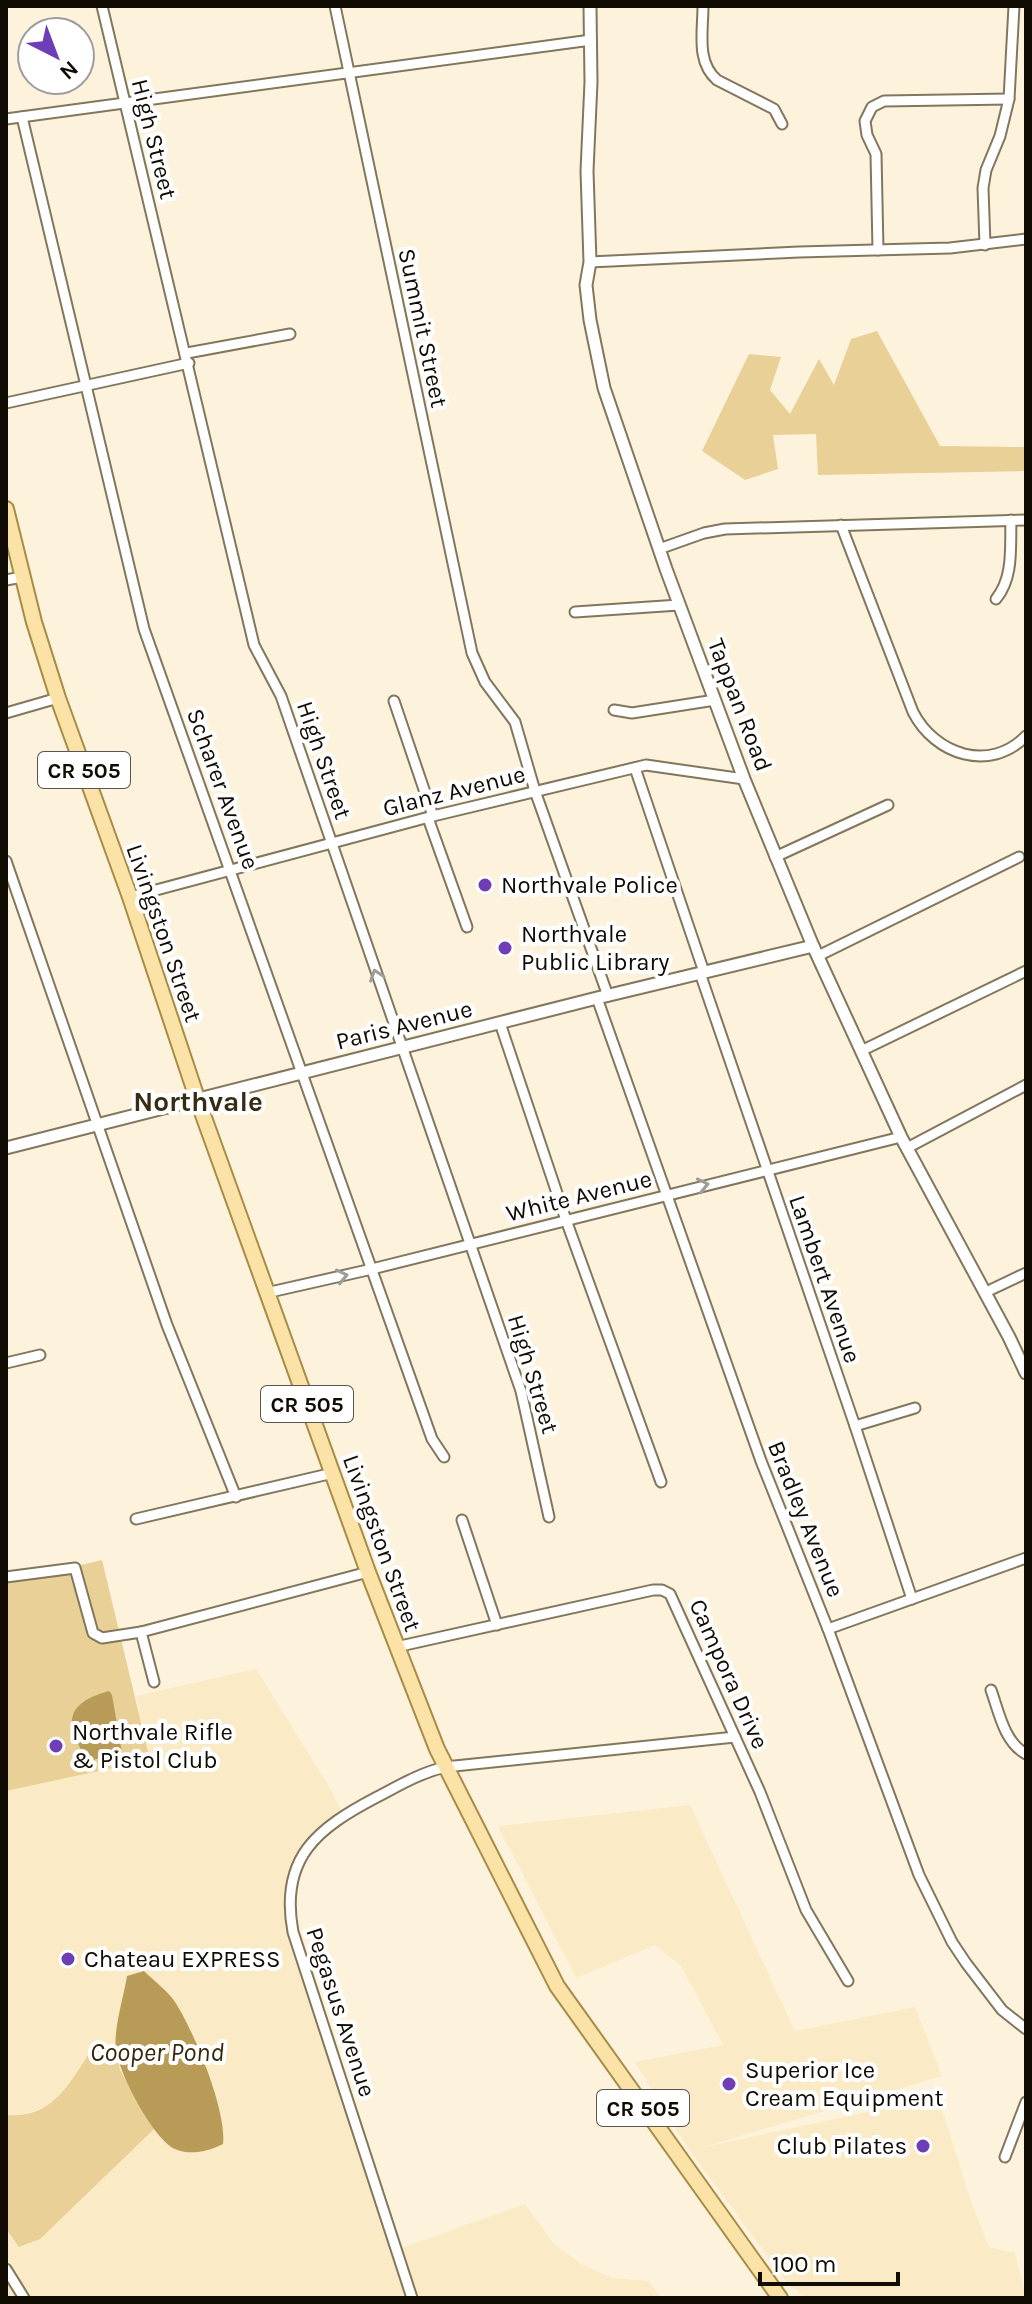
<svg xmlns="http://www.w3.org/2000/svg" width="1032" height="2304" font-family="Karla,sans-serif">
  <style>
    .built { fill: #faebc6 }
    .green { fill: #e9d096 }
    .water { fill: #b79b56 }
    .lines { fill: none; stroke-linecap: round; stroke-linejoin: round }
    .minor-casing { stroke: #82775d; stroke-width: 13 }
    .tertiary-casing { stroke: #82775d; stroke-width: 15 }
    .primary-casing { stroke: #a78c47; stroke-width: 18 }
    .minor { stroke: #fff; stroke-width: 9 }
    .tertiary { stroke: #fff; stroke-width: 11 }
    .primary { stroke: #fbe3a7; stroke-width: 14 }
    .oneway { stroke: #9f9d9a }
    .poi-dot { fill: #6e3eb6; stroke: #fff; stroke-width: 3 }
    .labels { text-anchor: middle; stroke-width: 8; stroke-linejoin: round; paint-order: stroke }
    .shield { fill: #fff; stroke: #58544f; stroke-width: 2 }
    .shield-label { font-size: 22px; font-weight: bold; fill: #100b03 }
    .street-label { font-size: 24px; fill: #100b03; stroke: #fff }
    .poi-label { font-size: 24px; fill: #100b03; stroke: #fff; text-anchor: start }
    .water-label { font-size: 26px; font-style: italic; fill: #342808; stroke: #fff }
    .quarter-label { font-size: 28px; font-weight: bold; fill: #362c14; stroke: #fff }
  </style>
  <rect width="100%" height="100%" fill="#fdf3dc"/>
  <!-- built -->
  <g class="built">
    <polygon points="256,1669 330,1788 344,1816 302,1855 294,1910 399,2249 525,2204 554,2244 581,2264 612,2278 649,2281 661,2298 6,2298 6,2229 19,2246 154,2129 120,2070 94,2046 56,2102 21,2116 6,2115 6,1791 150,1760 136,1696"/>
    <polygon points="690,1805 795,2031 915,2007 942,2076 704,2147 938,2097 972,2204 989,2247 1015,2253 1026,2298 803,2298 797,2290 791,2288 690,2151 635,2062 723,2045 681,1966 655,1945 576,1978 498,1826"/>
  </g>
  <!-- green -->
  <g class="green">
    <polygon points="877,331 940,446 1026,447 1026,471 818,475 816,434 773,435 778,469 745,480 702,451 749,354 781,357 770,390 790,414 819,359 834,385 851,339"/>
    <polygon points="102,1560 150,1760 6,1791 6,1583"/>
    <path d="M 94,2046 L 115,2046 L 120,2070 L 154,2129 L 40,2239 L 19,2247 L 6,2229 L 6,2115 C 55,2119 70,2081 94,2046 Z"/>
  </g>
  <!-- water -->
  <g class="water">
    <path d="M 109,1691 L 112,1695 L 122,1753 L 88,1761 C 65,1726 62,1704 109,1691 Z"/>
    <path d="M 144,1971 C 154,1981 168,1991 175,2002 C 194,2031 227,2111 223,2144 C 209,2151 190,2156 175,2149 C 153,2139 119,2073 116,2050 C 113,2030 124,1996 127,1976 Z"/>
  </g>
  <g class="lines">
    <defs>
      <g id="minor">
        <polyline points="102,6 254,645 281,696 521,1391 549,1517"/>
        <polyline points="335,6 472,653 485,682 515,722 535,791 608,996"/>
        <path d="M 703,6 C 703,32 696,62 717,80 L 774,109 L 782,124"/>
        <polyline points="22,117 144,629 432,1439 444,1457"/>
        <polyline points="6,119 591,40"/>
        <polyline points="985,245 983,188 986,170 1000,136 1009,99 1014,6"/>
        <polyline points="878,250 876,154 867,135 865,121 872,107 884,101 1009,99"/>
        <polyline points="590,262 799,252 950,248 1026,239"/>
        <polyline points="187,353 290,334"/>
        <polyline points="6,403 189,363"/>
        <path d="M 841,525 L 913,712 C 935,755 990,773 1026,736"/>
        <polyline points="659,549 704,533 725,529 1026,520"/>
        <polyline points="6,580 22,577"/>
        <path d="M 996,599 C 1014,577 1010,547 1011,520"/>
        <polyline points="575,612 679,605"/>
        <polyline points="394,701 433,816"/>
        <polyline points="614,710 632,713 715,700"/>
        <polyline points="6,713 58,698"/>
        <polyline points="635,768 704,972"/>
        <polyline points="428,818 467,927"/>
        <polyline points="775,857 888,805"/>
        <polyline points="6,861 167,1325 236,1497"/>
        <polyline points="130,897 433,816 646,765 744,779"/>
        <polyline points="818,956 1019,857"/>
        <polyline points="700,973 855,1426 912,1599"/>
        <polyline points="597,998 761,1461 828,1629 919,1875 952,1942 966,1963 1002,2010 1026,2029"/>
        <polyline points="500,1023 566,1220 661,1482"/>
        <polyline points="861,1051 1026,971"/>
        <polyline points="907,1148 1026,1085"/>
        <polyline points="986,1292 1026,1273"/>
        <polyline points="266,1293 372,1269 901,1137"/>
        <polyline points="6,1363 40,1355"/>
        <polyline points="855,1426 915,1408"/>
        <polyline points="136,1519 333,1473"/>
        <polyline points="462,1520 497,1625"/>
        <polyline points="6,1577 75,1568 93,1633 102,1638 141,1632"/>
        <polyline points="828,1629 1026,1558"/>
        <polyline points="396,1647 653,1590 662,1590 670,1594 760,1792 806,1910 848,1981"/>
        <polyline points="154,1682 141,1632 368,1572"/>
        <path d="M 991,1690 C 999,1712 1004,1742 1026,1754"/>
        <polyline points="1005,2157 1026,2102"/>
        <polyline points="6,2269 24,2298"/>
        <path d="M 412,2298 L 293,1932 C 279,1857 318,1828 377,1797 C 400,1785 420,1773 445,1767 L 735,1737"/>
      </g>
      <g id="tertiary">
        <polyline points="590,6 591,82 587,171 590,262 586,285 590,320 604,388 666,569 744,779 813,946 901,1137 1009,1337 1026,1373"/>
        <polyline points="6,1148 597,998 813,946"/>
      </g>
      <polyline id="primary" points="6,509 34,622 58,698 130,897 198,1101 368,1572 437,1749 557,1986 780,2298"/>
    </defs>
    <!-- minor casing -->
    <use href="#minor" class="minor-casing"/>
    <!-- tertiary casing -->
    <use href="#tertiary" class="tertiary-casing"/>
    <!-- primary casing -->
    <use href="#primary" class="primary-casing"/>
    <!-- minor -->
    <use href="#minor" class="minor"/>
    <!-- tertiary -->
    <use href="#tertiary" class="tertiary"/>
    <!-- primary -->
    <use href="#primary" class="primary"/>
  </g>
  <!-- one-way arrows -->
  <defs><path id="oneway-chevron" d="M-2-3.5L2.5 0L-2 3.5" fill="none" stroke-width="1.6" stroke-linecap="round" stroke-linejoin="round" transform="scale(2)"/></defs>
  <g class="oneway">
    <use href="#oneway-chevron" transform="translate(376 975) rotate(-109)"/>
    <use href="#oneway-chevron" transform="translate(703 1185) rotate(-13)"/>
    <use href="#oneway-chevron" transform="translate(342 1276) rotate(-13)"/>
  </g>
  <!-- markers -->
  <g class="poi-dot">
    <circle cx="485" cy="885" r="8"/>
    <circle cx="505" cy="948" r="8"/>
    <circle cx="56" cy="1746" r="8"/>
    <circle cx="68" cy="1959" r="8"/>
    <circle cx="729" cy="2084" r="8"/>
    <circle cx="923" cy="2146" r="8"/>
  </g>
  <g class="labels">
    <!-- shield labels -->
    <g class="shield">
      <rect x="38" y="752" width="92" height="36" rx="6"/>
      <rect x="261" y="1386" width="92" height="36" rx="6"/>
      <rect x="597" y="2090" width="92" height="36" rx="6"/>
    </g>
    <g class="shield-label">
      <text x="84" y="778">CR 505</text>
      <text x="307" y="1412">CR 505</text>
      <text x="643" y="2116">CR 505</text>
    </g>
    <!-- street labels -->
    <g class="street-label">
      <text transform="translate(154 139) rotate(76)" y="8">High Street</text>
      <text transform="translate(423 328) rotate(78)" y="8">Summit Street</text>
      <text transform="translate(740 705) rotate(69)" y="8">Tappan Road</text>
      <text transform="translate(324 760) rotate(71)" y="8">High Street</text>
      <text transform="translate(223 789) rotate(70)" y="8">Scharer Avenue</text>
      <text transform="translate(454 791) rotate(-14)" y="8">Glanz Avenue</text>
      <text transform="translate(164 933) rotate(71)" y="8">Livingston Street</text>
      <text transform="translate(404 1025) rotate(-14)" y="8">Paris Avenue</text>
      <text transform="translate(579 1196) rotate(-14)" y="8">White Avenue</text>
      <text transform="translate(825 1279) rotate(71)" y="8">Lambert Avenue</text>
      <text transform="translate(533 1374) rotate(73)" y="8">High Street</text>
      <text transform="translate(806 1519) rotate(68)" y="8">Bradley Avenue</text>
      <text transform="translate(382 1543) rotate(70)" y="8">Livingston Street</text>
      <text transform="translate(729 1674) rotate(66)" y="8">Campora Drive</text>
      <text transform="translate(341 2012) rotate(72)" y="8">Pegasus Avenue</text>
    </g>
    <!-- poi labels -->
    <g class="poi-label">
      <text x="501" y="893">Northvale Police</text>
      <text x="521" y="942">Northvale<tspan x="521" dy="28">Public Library</tspan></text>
      <text x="72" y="1740">Northvale Rifle<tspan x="72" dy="28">&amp; Pistol Club</tspan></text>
      <text x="84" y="1967">Chateau EXPRESS</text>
      <text x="745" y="2078">Superior Ice<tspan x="745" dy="28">Cream Equipment</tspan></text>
      <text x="907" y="2154" text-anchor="end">Club Pilates</text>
    </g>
    <!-- water labels -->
    <g class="water-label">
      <text x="157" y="2061">Cooper Pond</text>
    </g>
    <!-- quarter labels -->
    <g class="quarter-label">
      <text x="198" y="1111">Northvale</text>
    </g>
  </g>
  <!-- border -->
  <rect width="1032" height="2304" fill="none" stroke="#100b03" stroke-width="16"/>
  <!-- north arrow -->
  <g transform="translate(56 56) rotate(138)"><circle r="38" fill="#ffffff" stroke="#9f9d9a" stroke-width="2"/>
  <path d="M0-6L14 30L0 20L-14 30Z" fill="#6e3eb6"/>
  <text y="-12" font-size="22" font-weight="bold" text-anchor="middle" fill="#100b03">N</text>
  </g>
  <!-- scale -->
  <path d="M760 2272v12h138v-12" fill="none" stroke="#100b03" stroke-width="4"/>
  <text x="772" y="2272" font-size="24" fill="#100b03" stroke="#ffffff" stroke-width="6" paint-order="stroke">100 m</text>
</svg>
